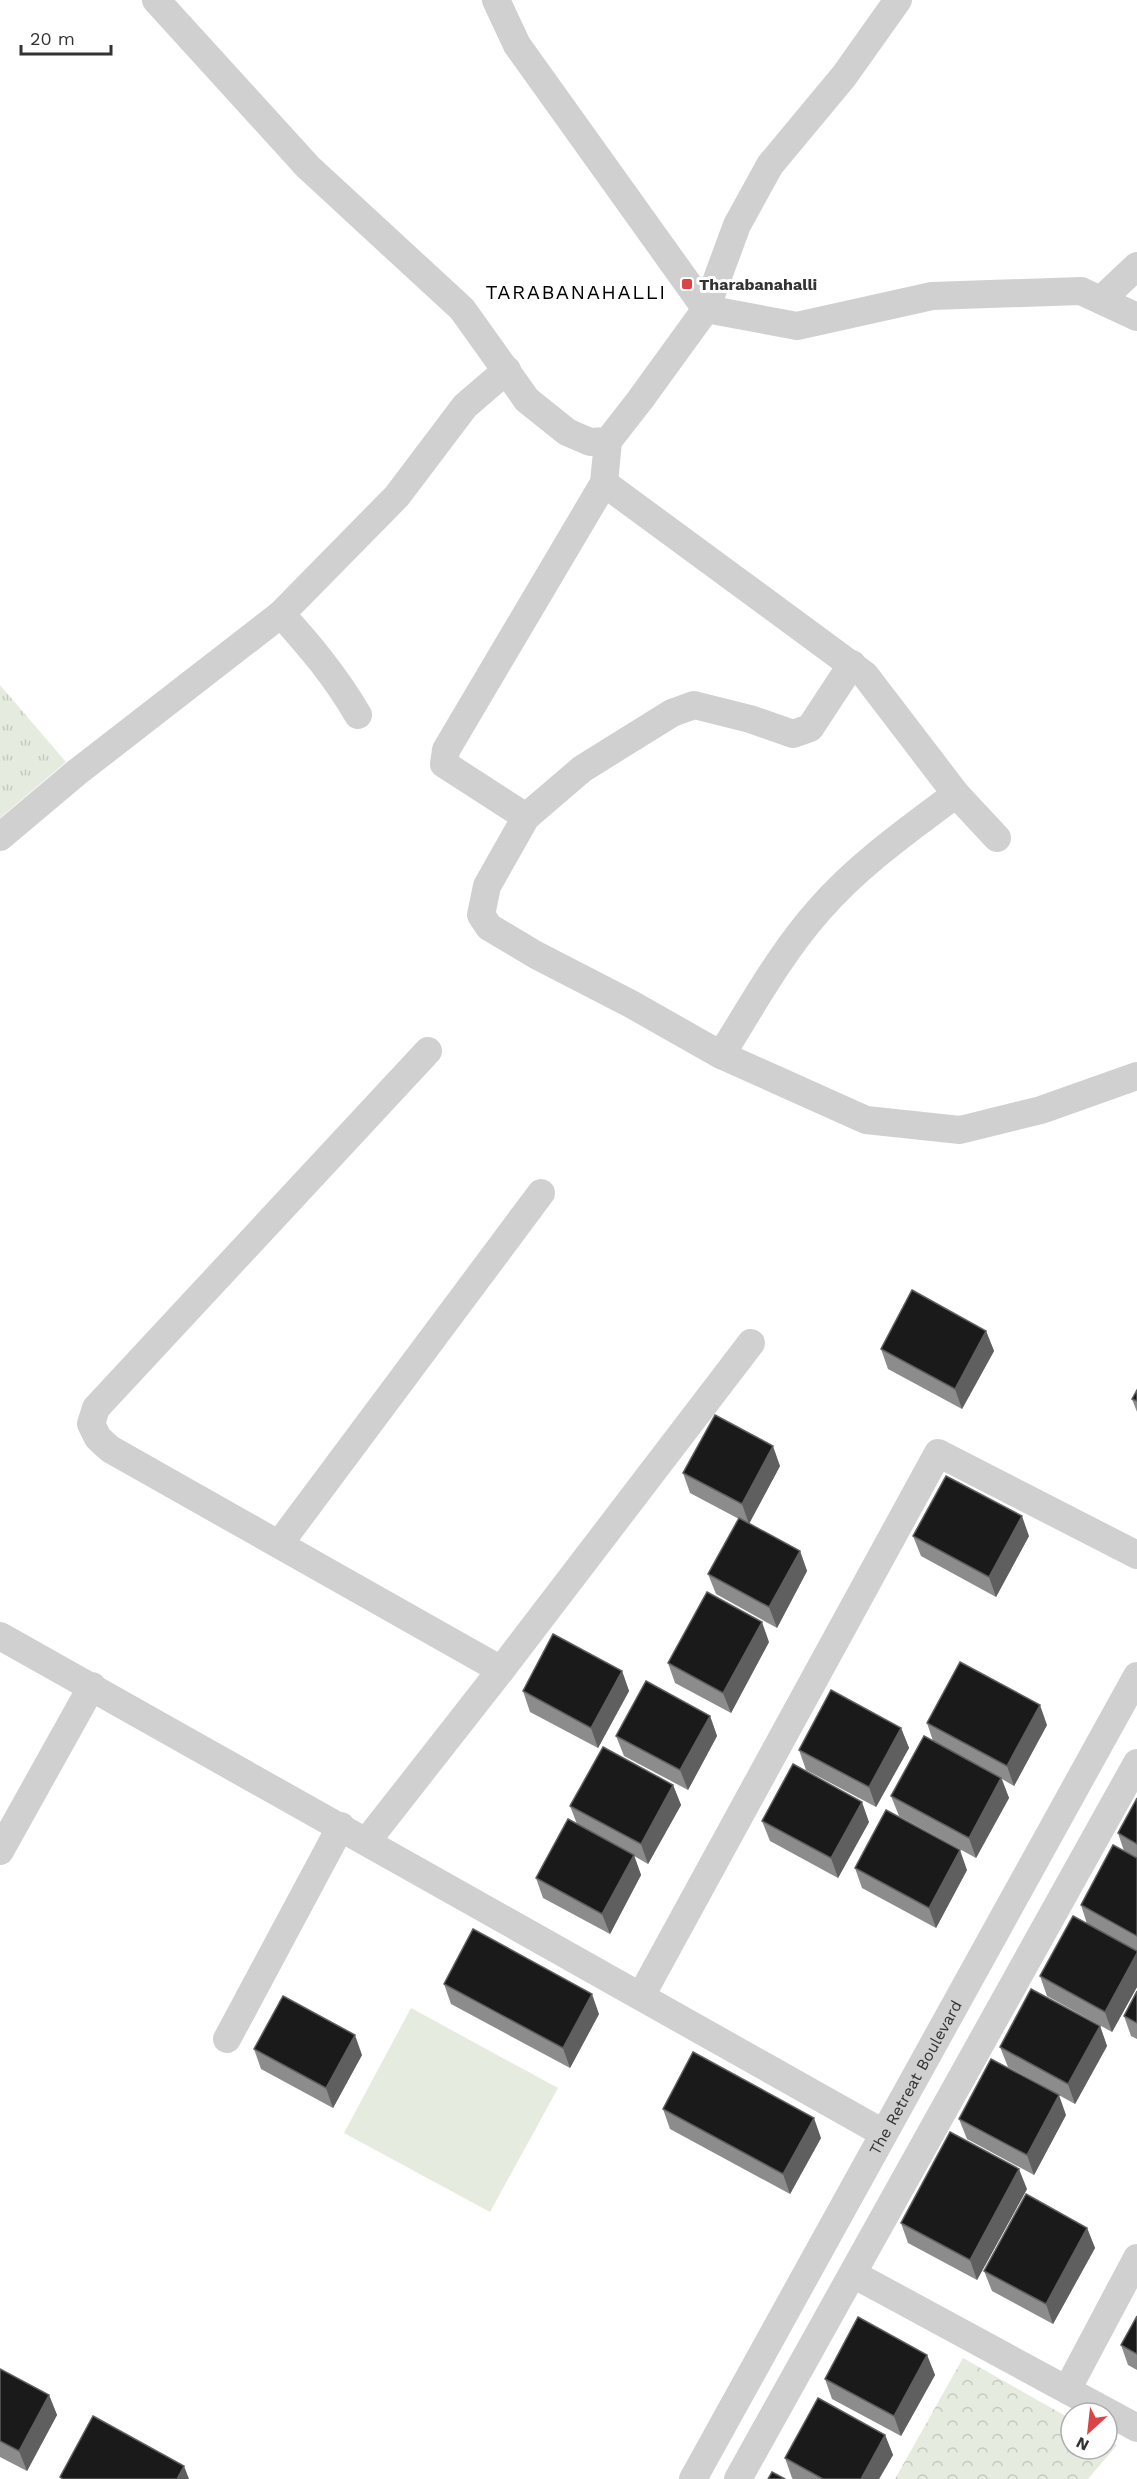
<svg xmlns="http://www.w3.org/2000/svg" width="1137" height="2479" font-family="'Work Sans',sans-serif">
  <style>
    .grass { fill: url(#grass-tufts) }
    .park { fill: url(#park-crowns) }
    .garden { fill: #e5ebdf }
    .lines { fill: none; stroke-linecap: round; stroke-linejoin: round }
    .minor { stroke: #d0d0d0; stroke-width: 28 }
    .wall { fill: #8c8c8c }
    .shaded-wall { fill: #5f5f5f }
    .building { fill: #1a1a1a; stroke: #5f5f5f; stroke-width: 1.5 }
    .poi-dot { fill: #dc4347; stroke: #fff; stroke-width: 2 }
    .labels { text-anchor: middle; stroke-width: 6; stroke-linejoin: round; paint-order: stroke }
    .poi-label { font-size: 16px; font-weight: bold; fill: #333; stroke: #fff; text-anchor: start }
    .street-label { font-size: 16px; fill: #333; stroke: #fff }
    .quarter-label { font-size: 20px; letter-spacing: 1.5px; fill: #000; stroke: #fff }
  </style>
  <defs>
    <pattern id="grass-tufts" width="24" height="20" patternUnits="userSpaceOnUse" patternTransform="scale(1.5)"><rect width="24" height="20" fill="#e5ebdf"/><path d="M3 7l-1-3M5 7V3M7 7l1-3M15 17l-1-3M17 17v-4M19 17l1-3" fill="none" stroke="#c5cac0"/></pattern>
    <pattern id="park-crowns" width="20" height="18" patternUnits="userSpaceOnUse" patternTransform="scale(1.5)"><rect width="20" height="18" fill="#e5ebdf"/><path d="M2 6a3 3 0 1 1 6 0M12 15a3 3 0 1 1 6 0" fill="none" stroke="#c5cac0"/></pattern>
  </defs>
  <rect width="100%" height="100%" fill="#fff"/>
  <!-- grass -->
  <polygon class="grass" points="0,685 66,762 0,818"/>
  <!-- park -->
  <polygon class="park" points="963,2358 1071,2419 1071,2449 1107,2449 1107,2439 1117,2445 1088,2479 895,2479"/>
  <!-- garden -->
  <polygon class="garden" points="411,2008 558,2088 490,2212 344,2133"/>
  <g class="lines">
    <!-- minor -->
    <g class="minor">
      <polyline points="156,0 308,167 462,309 527,400 567,432 590,442 608,441 640,400 706,309 737,225 770,165 844,76 898,0"/>
      <polyline points="496,0 517,45 706,309 797,326 932,296 1081,291 1137,317"/>
      <polyline points="1101,300 1137,266"/>
      <polyline points="604,483 865,675 956,794 997,838"/>
      <path d="M 281,614 C 310,646 336,677 358,715"/>
      <polyline points="852,664 810,728 793,734 750,719 694,705 672,713 582,769 526,817 487,886 481,915 489,927 536,955 631,1004 721,1055 866,1120 960,1130 1041,1110 1137,1076"/>
      <polyline points="526,817 444,764 446,750 604,483 608,441"/>
      <polyline points="0,837 76,773 281,614 397,496 465,406 507,370"/>
      <polyline points="428,1051 96,1408 91,1424 98,1438 110,1449 501,1670"/>
      <path d="M 721,1055 C 752,1006 780,954 819,910 C 858,865 908,830 956,794"/>
      <polyline points="280,1543 541,1193"/>
      <polyline points="0,1636 883,2133"/>
      <polyline points="367,1841 501,1670 751,1343"/>
      <polyline points="0,1851 92,1686"/>
      <polyline points="641,1996 938,1453 1137,1555"/>
      <polyline points="227,2039 341,1826"/>
      <polyline points="1137,2258 1067,2390 1137,2428"/>
      <polyline points="853,2274 1067,2390"/>
      <path id="s1" d="M 693,2479 L 1137,1676"/>
      <polyline points="738,2479 1137,1763"/>
    </g>
  </g>
  <!-- wall -->
  <g class="wall">
    <polygon points="986,1331 994,1351 962,1409 888,1369 881,1349"/>
    <polygon points="1137,1390 1137,1412 1132,1399"/>
    <polygon points="780,1466 749,1523 800,1551 807,1571 777,1628 716,1594 708,1574 739,1519 690,1493 683,1473"/>
    <polygon points="913,1536 1029,1536 996,1597 921,1556"/>
    <polygon points="769,1642 731,1713 675,1683 668,1663"/>
    <polygon points="622,1671 629,1691 598,1748 530,1712 523,1691"/>
    <polygon points="710,1716 717,1736 688,1790 624,1756 616,1736"/>
    <polygon points="927,1723 1047,1725 1014,1786 1002,1779 1009,1798 976,1858 899,1816 891,1796 933,1741"/>
    <polygon points="901,1728 909,1748 876,1807 806,1770 799,1750"/>
    <polygon points="673,1785 681,1805 648,1864 634,1856 641,1875 610,1934 543,1898 536,1878 577,1824 570,1806"/>
    <polygon points="1137,1798 1137,1987 1112,2032 1047,1996 1040,1976 1087,1924 1081,1905 1124,1851 1118,1833"/>
    <polygon points="762,1821 869,1822 838,1878 770,1841"/>
    <polygon points="855,1868 967,1870 936,1928 862,1888"/>
    <polygon points="444,1984 599,2014 570,2068 451,2004"/>
    <polygon points="1137,1991 1137,2039 1131,2036 1124,2016"/>
    <polygon points="1100,2026 1107,2046 1075,2104 1008,2067 1000,2047"/>
    <polygon points="254,2049 362,2055 333,2108 261,2069"/>
    <polygon points="663,2109 821,2138 790,2194 670,2129"/>
    <polygon points="1066,2115 1034,2175 967,2139 959,2119"/>
    <polygon points="1027,2189 977,2280 908,2243 901,2223"/>
    <polygon points="1087,2228 1095,2248 1053,2324 992,2291 984,2271"/>
    <polygon points="1137,2316 1137,2370 1128,2365 1121,2345"/>
    <polygon points="927,2355 935,2375 901,2436 832,2399 825,2379"/>
    <polygon points="0,2369 49,2395 57,2415 27,2471 0,2457"/>
    <polygon points="885,2435 893,2455 879,2479 793,2479 792,2478 785,2458"/>
  </g>
  <!-- shaded-wall -->
  <g class="shaded-wall">
    <polygon points="986,1331 994,1351 962,1409 955,1389"/>
    <polygon points="773,1446 780,1466 749,1524 742,1504"/>
    <polygon points="1022,1516 1029,1536 996,1597 989,1577"/>
    <polygon points="800,1551 807,1571 777,1628 769,1607"/>
    <polygon points="762,1622 769,1642 731,1713 723,1693"/>
    <polygon points="622,1671 629,1691 598,1748 591,1728"/>
    <polygon points="1040,1705 1047,1725 1014,1786 1007,1766"/>
    <polygon points="710,1716 717,1736 688,1790 680,1770"/>
    <polygon points="901,1728 909,1748 876,1807 869,1787"/>
    <polygon points="1001,1778 1009,1798 976,1858 969,1838"/>
    <polygon points="673,1785 681,1805 648,1864 641,1844"/>
    <polygon points="862,1802 869,1822 838,1878 831,1858"/>
    <polygon points="960,1850 967,1870 936,1928 929,1908"/>
    <polygon points="634,1855 641,1875 610,1934 602,1914"/>
    <polygon points="1137,1953 1137,1987 1112,2032 1105,2012"/>
    <polygon points="592,1994 599,2014 570,2068 563,2048"/>
    <polygon points="1100,2026 1107,2046 1075,2104 1068,2084"/>
    <polygon points="355,2035 362,2055 333,2108 326,2088"/>
    <polygon points="1059,2095 1066,2115 1034,2175 1027,2155"/>
    <polygon points="814,2118 821,2138 790,2194 783,2174"/>
    <polygon points="1019,2169 1027,2189 977,2280 970,2260"/>
    <polygon points="1087,2228 1095,2248 1053,2324 1046,2304"/>
    <polygon points="927,2355 935,2375 901,2436 894,2416"/>
    <polygon points="49,2395 57,2415 27,2471 19,2451"/>
    <polygon points="885,2435 893,2455 879,2479 861,2479"/>
    <polygon points="184,2466 189,2479 177,2479"/>
  </g>
  <!-- building -->
  <g class="building">
    <polygon points="912,1290 986,1331 955,1389 881,1349"/>
    <polygon points="1137,1390 1137,1401 1132,1399"/>
    <polygon points="715,1415 773,1446 742,1504 683,1473"/>
    <polygon points="946,1476 1022,1516 989,1577 913,1536"/>
    <polygon points="739,1518 800,1551 769,1607 708,1574"/>
    <polygon points="707,1592 762,1622 723,1693 668,1663"/>
    <polygon points="553,1634 622,1671 591,1728 523,1691"/>
    <polygon points="960,1662 1040,1705 1007,1766 927,1723"/>
    <polygon points="646,1681 710,1716 680,1770 616,1736"/>
    <polygon points="831,1690 901,1728 869,1787 799,1750"/>
    <polygon points="924,1736 1001,1778 969,1838 891,1796"/>
    <polygon points="603,1747 673,1785 641,1844 570,1806"/>
    <polygon points="793,1764 862,1802 831,1858 762,1821"/>
    <polygon points="1137,1798 1137,1844 1118,1833"/>
    <polygon points="886,1810 960,1850 929,1908 855,1868"/>
    <polygon points="568,1819 634,1855 602,1914 536,1878"/>
    <polygon points="1113,1845 1137,1858 1137,1936 1081,1905"/>
    <polygon points="1073,1916 1137,1951 1137,1953 1105,2012 1040,1976"/>
    <polygon points="473,1929 592,1994 563,2048 444,1984"/>
    <polygon points="1031,1989 1100,2026 1068,2084 1000,2047"/>
    <polygon points="1137,1991 1137,2023 1124,2016"/>
    <polygon points="283,1996 355,2035 326,2088 254,2049"/>
    <polygon points="693,2052 814,2118 783,2174 663,2109"/>
    <polygon points="991,2059 1059,2095 1027,2155 959,2119"/>
    <polygon points="950,2132 1019,2169 970,2260 901,2223"/>
    <polygon points="1026,2194 1087,2228 1046,2304 984,2271"/>
    <polygon points="1137,2316 1137,2354 1121,2345"/>
    <polygon points="858,2317 927,2355 894,2416 825,2379"/>
    <polygon points="0,2369 49,2395 19,2451 0,2441"/>
    <polygon points="818,2398 885,2435 861,2479 823,2479 785,2458"/>
    <polygon points="93,2416 184,2466 177,2479 63,2479 60,2477"/>
    <polygon points="772,2472 785,2479 768,2479"/>
  </g>
  <!-- markers -->
  <rect class="poi-dot" x="681" y="278" width="12" height="12" rx="3"/>
  <g class="labels">
    <!-- poi labels -->
    <g class="poi-label">
      <text x="699" y="290">Tharabanahalli</text>
    </g>
    <!-- street labels -->
    <g class="street-label">
      <text dy="6" stroke="none"><textPath href="#s1" startOffset="459">The Retreat Boulevard</textPath></text>
    </g>
    <!-- quarter labels -->
    <g class="quarter-label">
      <text x="576" y="299">TARABANAHALLI</text>
    </g>
  </g>
  <!-- north arrow -->
  <g transform="translate(1089 2431) rotate(207)"><circle r="28" fill="#ffffff" stroke="#adadad" stroke-width="1.5"/>
  <path d="M0-4.5L10 22L0 15L-10 22Z" fill="#dc4347"/>
  <text y="-9" font-size="16" font-weight="bold" text-anchor="middle" fill="#333333">N</text>
  </g>
  <!-- scale -->
  <path d="M21 45v9h90v-9" fill="none" stroke="#333333" stroke-width="3"/>
  <text x="30" y="45" font-size="18" fill="#333333" stroke="#ffffff" stroke-width="4.5" paint-order="stroke">20 m</text>
</svg>
